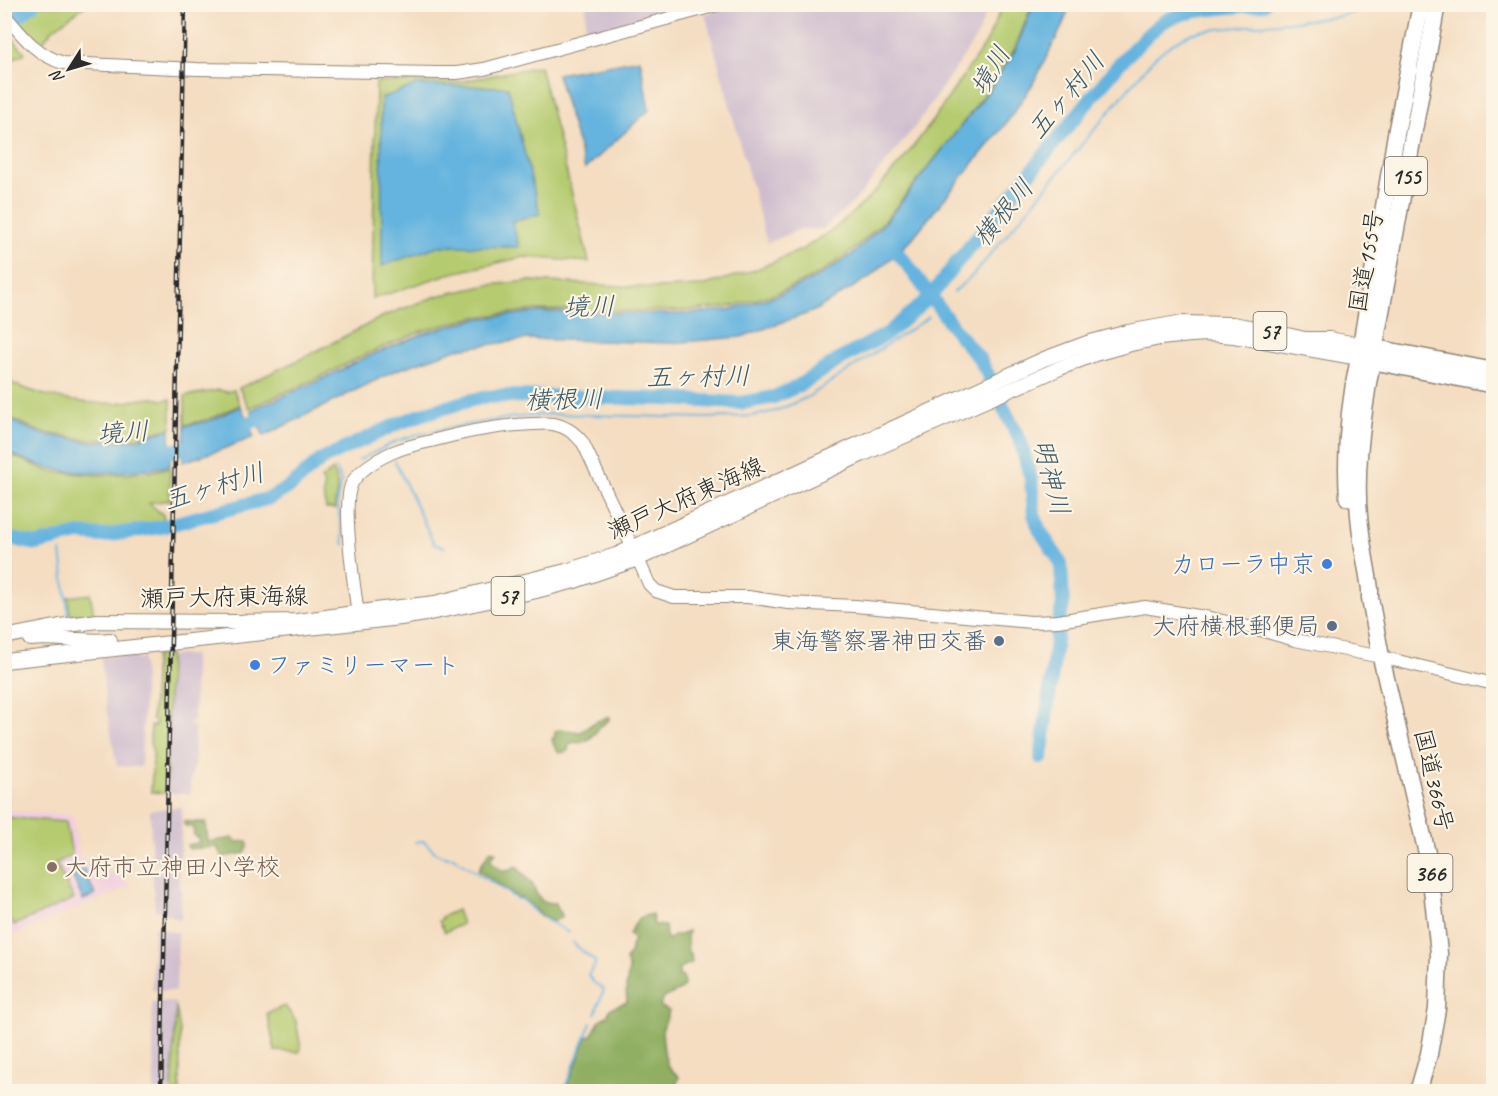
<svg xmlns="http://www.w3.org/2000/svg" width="1498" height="1096" font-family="Caveat,'Klee One',sans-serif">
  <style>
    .built { fill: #f3cfdf }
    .industrial { fill: #cfbdce }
    .green { fill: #b5cb70; stroke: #707b4e; stroke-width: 1.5 }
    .forest { fill: #90af62; stroke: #5e6d46; stroke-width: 1.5 }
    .water { fill: #65b4df; stroke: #487085; stroke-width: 1.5 }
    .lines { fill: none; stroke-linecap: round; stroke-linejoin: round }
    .stream { stroke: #65b4df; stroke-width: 2 }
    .river { stroke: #65b4df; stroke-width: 14 }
    .secondary-casing { stroke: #908476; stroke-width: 14 }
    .primary-casing { stroke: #908476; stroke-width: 16 }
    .highway-casing { stroke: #908476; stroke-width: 19 }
    .secondary { stroke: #fff; stroke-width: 12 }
    .primary { stroke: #fff; stroke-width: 14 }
    .highway { stroke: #fff; stroke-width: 16 }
    .rail-casing { stroke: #2b2b2b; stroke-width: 4.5 }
    .rail { stroke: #fcf5e5; stroke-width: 2; stroke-dasharray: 7; stroke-linecap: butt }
    .shop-dot { fill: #3f7fe0; stroke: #fcf5e5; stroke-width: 2 }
    .service-dot { fill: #5c6f8a; stroke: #fcf5e5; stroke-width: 2 }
    .education-dot { fill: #8d6e63; stroke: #fcf5e5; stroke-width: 2 }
    .labels { text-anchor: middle; stroke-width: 4.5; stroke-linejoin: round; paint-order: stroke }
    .shield { fill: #fcf5e5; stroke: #6a6863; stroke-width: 1.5 }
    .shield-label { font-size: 22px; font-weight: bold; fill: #2b2b2b }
    .street-label { font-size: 24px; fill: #2b2b2b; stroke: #fcf5e5 }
    .shop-label { font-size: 24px; fill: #366cbe; stroke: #fcf5e5; text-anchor: end }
    .service-label { font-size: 24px; fill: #4e5e75; stroke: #fcf5e5; text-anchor: end }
    .education-label { font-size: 24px; fill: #785e54; stroke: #fcf5e5; text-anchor: start }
    .water-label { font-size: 26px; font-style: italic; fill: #3f5b6a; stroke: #fcf5e5 }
  </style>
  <rect width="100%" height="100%" fill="#fcf5e5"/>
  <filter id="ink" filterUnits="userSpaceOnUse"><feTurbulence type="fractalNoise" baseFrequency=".0167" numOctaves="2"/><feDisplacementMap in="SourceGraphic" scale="12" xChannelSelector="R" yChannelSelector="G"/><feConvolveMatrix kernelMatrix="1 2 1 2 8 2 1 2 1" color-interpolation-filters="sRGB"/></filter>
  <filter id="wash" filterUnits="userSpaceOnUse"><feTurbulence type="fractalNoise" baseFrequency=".008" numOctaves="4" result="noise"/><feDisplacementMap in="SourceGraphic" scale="24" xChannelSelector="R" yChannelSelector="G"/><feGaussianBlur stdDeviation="1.35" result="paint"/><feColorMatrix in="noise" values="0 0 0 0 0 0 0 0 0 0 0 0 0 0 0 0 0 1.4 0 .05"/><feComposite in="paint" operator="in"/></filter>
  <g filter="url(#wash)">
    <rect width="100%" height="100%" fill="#f4ddc1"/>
    <!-- built -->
    <polygon class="built" points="4,810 73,815 79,857 121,877 130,886 5,939"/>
    <!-- industrial -->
    <g class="industrial">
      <polygon points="739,4 989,5 977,36 917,124 854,202 823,229 801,229 767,243 705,14"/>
      <polygon points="586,5 688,5 689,9 585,38"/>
      <polygon points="131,654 137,659 143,659 144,688 141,767 117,766 106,707 101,657"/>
      <polygon points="194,655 194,722 189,723 190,726 194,726 195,763 190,782 191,794 151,792 153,753 150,742 151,726 155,726 156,721 152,720 155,656"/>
      <polygon points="182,807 180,864 163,861 152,860 150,810"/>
      <polygon points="152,870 179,871 179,888 181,888 181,920 155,910"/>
      <polygon points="154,926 178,933 176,990 175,991 152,990"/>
      <polygon points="152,1002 175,1002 180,1032 180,1091 154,1091"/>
    </g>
    <!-- green -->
    <g class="green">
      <polygon points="6,5 86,5 53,29 41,44 31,36"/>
      <polygon points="1003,5 1032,5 1015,48 992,84 958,130 887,218 851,252 817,275 775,294 728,307 682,311 538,310 475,317 422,331 367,354 316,379 249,408 239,388 307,356 384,316 437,296 489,285 530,281 658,288 702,286 755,270 803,249 834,229 866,201 903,160 928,127 986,43"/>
      <polygon points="4,28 25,53 5,63 4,63"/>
      <polygon points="540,66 589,262 524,257 448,274 372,299 376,82 458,82"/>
      <path d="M 4,379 C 34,396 83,405 117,403 C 129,402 142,398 153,398 C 162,399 161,401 171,399 L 171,428 L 135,438 L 89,440 L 41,432 L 5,416 Z"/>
      <polygon points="219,390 227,392 234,390 240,405 209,419 185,425 185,396"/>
      <polygon points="5,453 51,472 100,475 142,473 170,468 170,500 149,503 163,515 164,521 102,534 79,531 36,541 5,534"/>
      <path d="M 333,470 C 341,485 335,492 335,509 L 326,509 L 323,493 C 325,489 324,482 321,479 Z"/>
      <polygon points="90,594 94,614 70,615 68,597"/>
      <polygon points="169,655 166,793 151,792 153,753 150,742 151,726 155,726 156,721 152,720 155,656"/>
      <polygon points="4,817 66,822 72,855 56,863 74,899 14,925 5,913"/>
      <polygon points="457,910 462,924 445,932 439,921 442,919 441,917"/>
      <polygon points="176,1006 180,1032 180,1091 172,1091"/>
      <polygon points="285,1006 296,1021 301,1049 299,1052 275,1051 267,1013"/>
    </g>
    <!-- forest -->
    <g class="forest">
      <path d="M 610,717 L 608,721 C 596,726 591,747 575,742 L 569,744 L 568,751 L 559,753 L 554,746 L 552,739 L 555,736 L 555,731 C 563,728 572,731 581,732 C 593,723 595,721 610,717 Z"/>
      <polygon points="184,821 206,823 208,842 233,838 237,842 247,841 248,844 245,853 222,857 217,847 189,849 187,845 199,843 198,837 194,836 193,826 186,826 184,824"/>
      <path d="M 492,850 L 496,852 L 490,860 L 502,871 L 508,871 L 516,866 L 533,885 L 536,893 L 543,902 L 555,903 C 555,909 562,911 562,917 L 552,922 L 539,913 L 522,898 L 518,898 L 478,870 L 489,852 Z"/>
      <polygon points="652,914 654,925 665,926 666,937 669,939 675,935 681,935 688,931 687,940 688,954 691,954 692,963 679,968 679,976 683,977 684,986 680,990 662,999 660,1006 669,1011 662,1031 664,1053 668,1066 679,1077 674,1091 565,1091 587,1037 591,1036 601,1019 607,1016 611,1008 627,1002 626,987 629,969 626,960 631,951 631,947 634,939 629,934 639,918"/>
    </g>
    <!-- water -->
    <g class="water">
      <polygon points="1033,5 1070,5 1062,27 1032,85 1007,122 910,241 870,277 814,311 741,337 670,343 528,339 457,349 394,371 264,436 251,410 318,381 367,357 422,334 475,319 539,312 682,314 728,310 776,296 818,277 853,254 888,219 993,85 1016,49"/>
      <polygon points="640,59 649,110 585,169 557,74"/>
      <polygon points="417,85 508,87 540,214 512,221 519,247 438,246 382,266 381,98"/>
      <polygon points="241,406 254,437 220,450 183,462 185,426 210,421"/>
      <path d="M 5,418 L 41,434 L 89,442 L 135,440 L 170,429 L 170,466 C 131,472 92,476 53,469 C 37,466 20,457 5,451 Z"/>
      <polygon points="84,869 95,895 83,900 72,875"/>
    </g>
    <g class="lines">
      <!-- stream -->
      <g class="stream">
        <path d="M 954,292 L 974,274 L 1154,58 C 1168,46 1183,35 1200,31 L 1336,17 L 1382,4"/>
        <polyline points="359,460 397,441 415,435 465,425 509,418 553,414 707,418 753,416 776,411 808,397 929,317"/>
        <polyline points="395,461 434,544 445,547"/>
        <polyline points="336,469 341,481 337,500 344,545"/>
        <polyline points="59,539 60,543"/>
        <polyline points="61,551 68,614"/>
        <path d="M 415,842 L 424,841 C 434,852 438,857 453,857 L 517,899 L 522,899 L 537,914 L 569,933"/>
        <polyline points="573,942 575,945 595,961 595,965 588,975 594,983 604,989 595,1014"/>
        <polyline points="563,1092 591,1023"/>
      </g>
      <!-- river -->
      <g class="river">
        <polyline points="4,28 33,4"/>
        <polyline points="887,241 907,264 958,334 979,358 998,393 1004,409 1020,440 1031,479 1034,514 1039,529 1061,563 1063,604 1058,626 1041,758"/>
        <polyline points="232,430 273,413"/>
        <polyline points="152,454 165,453 201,443"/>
        <path d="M 4,537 L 36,544 L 79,534 L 103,536 L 161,527 L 270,498 L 291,486 L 322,459 L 397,424 L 426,413 L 468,401 L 485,397 L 501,396 L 577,397 L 665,399 L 741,403 L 774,397 L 798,386 L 842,358 L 887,334 L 931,296 L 953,267 L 1119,64 C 1133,50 1146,34 1163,22 C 1185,8 1238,7 1264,4"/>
      </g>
    </g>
  </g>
  <g filter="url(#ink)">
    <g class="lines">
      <defs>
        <g id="secondary">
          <path d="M 4,14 C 22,35 35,54 63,63 L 197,69 L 439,73 L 457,73 L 484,69 L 721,4"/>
          <path d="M 359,620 C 355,594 341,503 352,483 C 360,469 376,460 391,453 C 404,447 417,444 431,441 C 464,432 499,425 534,424 C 540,424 547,423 553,424 C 565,426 576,434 583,443 L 638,559 L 649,584 L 656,591 L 674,597 L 748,597 L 788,603 L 855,606 L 1031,622 L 1058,621 L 1145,607 L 1210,618 L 1257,629 L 1295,640 L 1381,657 L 1494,684"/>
        </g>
        <g id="primary">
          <polyline points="4,637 60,626 98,621 235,622 297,621 383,609 435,603 566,571 616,555 1044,359 1087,343 1128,332 1178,323 1233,324 1260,329 1305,339 1329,339 1361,345"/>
          <path d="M 30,639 C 57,636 83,643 110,640"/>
          <polyline points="4,661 401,618 425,614 532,592 575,581 638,559 861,455 1060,368 1095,354 1131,344 1160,338 1191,335 1208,334 1234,336 1359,358"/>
        </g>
        <g id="highway">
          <polyline points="1365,346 1494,371"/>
          <polyline points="1362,359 1494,385"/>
          <path d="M 1348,498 C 1345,452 1349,404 1359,358 L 1396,134 L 1421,4"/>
          <path d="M 1418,1092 L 1429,1054 L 1437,1009 L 1439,953 L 1429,862 L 1381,657 L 1370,598 L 1370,589 C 1367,568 1362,546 1360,525 C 1354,478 1361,430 1368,383 L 1437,4"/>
        </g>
      </defs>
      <!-- secondary casing -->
      <use href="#secondary" class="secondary-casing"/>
      <!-- primary casing -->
      <use href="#primary" class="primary-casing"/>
      <!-- highway casing -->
      <use href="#highway" class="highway-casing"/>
      <!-- secondary -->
      <use href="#secondary" class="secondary"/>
      <!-- primary -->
      <use href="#primary" class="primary"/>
      <!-- highway -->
      <use href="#highway" class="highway"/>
      <defs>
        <polyline id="rail" points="161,1092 185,4"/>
      </defs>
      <!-- rail casing -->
      <use href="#rail" class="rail-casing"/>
      <!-- rail -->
      <use href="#rail" class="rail"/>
    </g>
  </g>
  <!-- markers -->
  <g class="shop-dot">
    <circle cx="1327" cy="564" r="6"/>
    <circle cx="255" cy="665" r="6"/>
  </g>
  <g class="service-dot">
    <circle cx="1332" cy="626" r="6"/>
    <circle cx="999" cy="641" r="6"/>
  </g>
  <circle class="education-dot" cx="52" cy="867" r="6"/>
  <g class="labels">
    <!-- shield labels -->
    <g class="shield">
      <rect x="1385" y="157" width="42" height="38" rx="4.5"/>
      <rect x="1253.5" y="312" width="33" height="38" rx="4.5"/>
      <rect x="491.5" y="577" width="33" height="38" rx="4.5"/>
      <rect x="1407.5" y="854" width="45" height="38" rx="4.5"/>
    </g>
    <g class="shield-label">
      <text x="1406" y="184">155</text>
      <text x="1270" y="339">57</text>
      <text x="508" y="604">57</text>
      <text x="1430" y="881">366</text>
    </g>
    <!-- street labels -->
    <g class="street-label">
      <text transform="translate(1366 261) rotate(-80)" y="8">国道155号</text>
      <text transform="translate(686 498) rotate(-24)" y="8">瀬戸大府東海線</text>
      <text transform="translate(224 597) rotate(-1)" y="8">瀬戸大府東海線</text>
      <text transform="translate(1434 780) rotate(77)" y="8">国道366号</text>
    </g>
    <!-- shop labels -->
    <g class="shop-label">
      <text x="1315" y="572">カローラ中京</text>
      <text x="267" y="673" text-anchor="start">ファミリーマート</text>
    </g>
    <!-- service labels -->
    <g class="service-label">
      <text x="1320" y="634">大府横根郵便局</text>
      <text x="987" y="649">東海警察署神田交番</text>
    </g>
    <!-- education labels -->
    <g class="education-label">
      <text x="64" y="875">大府市立神田小学校</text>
    </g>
    <!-- water labels -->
    <g class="water-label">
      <text transform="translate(990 70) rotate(-59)" y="9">境川</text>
      <text transform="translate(1066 95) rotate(-50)" y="9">五ヶ村川</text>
      <text transform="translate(1003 212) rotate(-50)" y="9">横根川</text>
      <text transform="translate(589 306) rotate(-1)" y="9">境川</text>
      <text transform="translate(698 376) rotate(-1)" y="9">五ヶ村川</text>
      <text transform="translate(564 399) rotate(-1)" y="9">横根川</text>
      <text transform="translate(123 432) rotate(-4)" y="9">境川</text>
      <text transform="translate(1052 477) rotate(76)" y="9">明神川</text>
      <text transform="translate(214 486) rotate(-17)" y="9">五ヶ村川</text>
    </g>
  </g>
  <!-- margin -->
  <rect width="1498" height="1096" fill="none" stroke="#fcf5e5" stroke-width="24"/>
  <!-- north arrow -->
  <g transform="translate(69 69) rotate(233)" stroke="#fcf5e5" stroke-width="4.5" paint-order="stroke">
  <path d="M0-4.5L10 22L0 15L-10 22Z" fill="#2b2b2b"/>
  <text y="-9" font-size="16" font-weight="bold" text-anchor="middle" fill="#2b2b2b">N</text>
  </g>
</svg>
